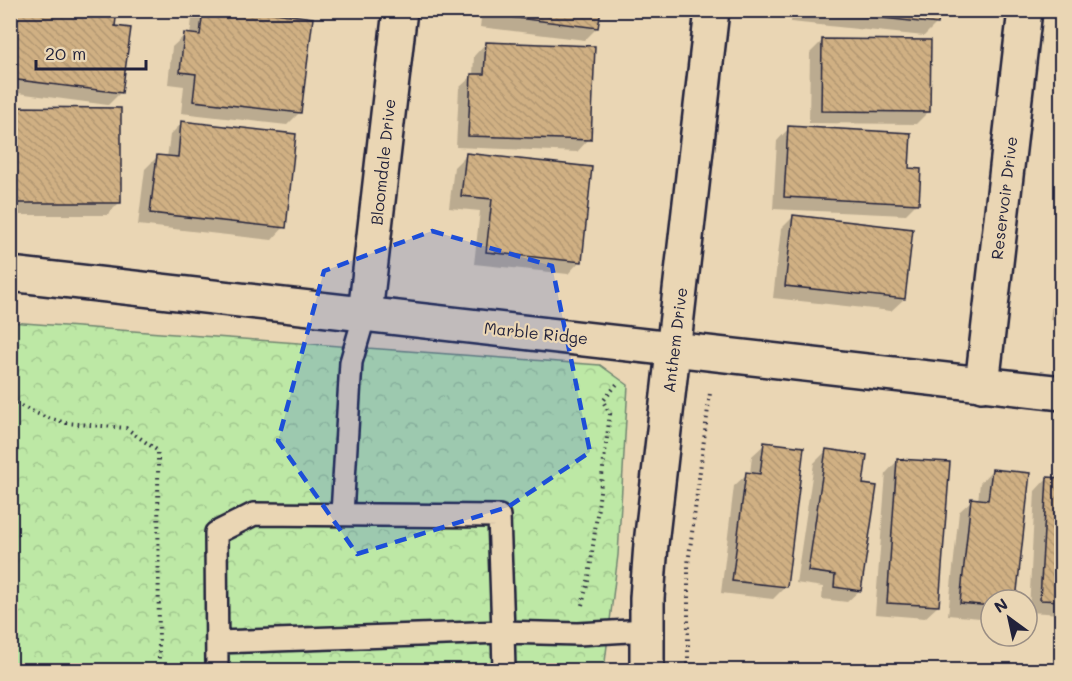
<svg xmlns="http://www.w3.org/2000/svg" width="1072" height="681" font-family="Mali,sans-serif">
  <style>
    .park { fill: url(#park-crowns); stroke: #708570; stroke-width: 1.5 }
    .shadow { fill: #0003 }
    .building { fill: url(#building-back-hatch); stroke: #22223b; stroke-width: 1.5 }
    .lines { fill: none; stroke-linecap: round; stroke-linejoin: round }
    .service-casing { stroke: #22223b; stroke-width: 26 }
    .minor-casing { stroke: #22223b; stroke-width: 38 }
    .tertiary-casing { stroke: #22223b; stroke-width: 38 }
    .path { stroke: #22223b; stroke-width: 4; stroke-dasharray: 1.5 4.5; stroke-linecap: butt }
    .service { stroke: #ead6b4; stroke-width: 21 }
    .minor { stroke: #ead6b4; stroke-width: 33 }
    .tertiary { stroke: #ead6b4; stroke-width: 33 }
    .marked { fill: #1d4ed8; fill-opacity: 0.2; stroke: #1d4ed8; stroke-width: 4.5; stroke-dasharray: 12 8; stroke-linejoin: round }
    .labels { text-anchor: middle; stroke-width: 4.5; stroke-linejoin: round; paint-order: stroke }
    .street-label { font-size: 16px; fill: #22223b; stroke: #ead6b4 }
  </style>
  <defs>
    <pattern id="park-crowns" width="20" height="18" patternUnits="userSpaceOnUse" patternTransform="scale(1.5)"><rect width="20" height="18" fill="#bde8a5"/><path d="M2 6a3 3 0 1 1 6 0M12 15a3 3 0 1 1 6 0" fill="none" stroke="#a2c78f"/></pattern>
    <pattern id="building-back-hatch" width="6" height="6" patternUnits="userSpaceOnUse" patternTransform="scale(1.5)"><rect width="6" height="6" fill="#d0b083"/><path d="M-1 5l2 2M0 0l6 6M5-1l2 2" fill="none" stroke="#b29772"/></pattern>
  </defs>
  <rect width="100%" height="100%" fill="#ead6b4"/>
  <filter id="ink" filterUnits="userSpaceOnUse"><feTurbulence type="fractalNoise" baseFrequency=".0167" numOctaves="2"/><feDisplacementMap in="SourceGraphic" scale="12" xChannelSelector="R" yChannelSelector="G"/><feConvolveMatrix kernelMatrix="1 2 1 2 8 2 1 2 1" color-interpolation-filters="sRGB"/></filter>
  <g filter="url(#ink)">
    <!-- park -->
    <polygon class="park" points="10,322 600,365 628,385 618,555 604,670 11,670"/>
    <!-- shadow -->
    <g class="shadow">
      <polygon points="10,10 115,10 113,28 121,92 108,105 10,92"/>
      <polygon points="200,10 238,10 300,112 287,125 181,113 184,86 168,84 172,47 185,35 190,35 192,19"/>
      <polygon points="482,10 599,10 597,28 585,40 480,27"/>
      <polygon points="792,10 938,10 937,23 924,36 791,22"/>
      <polygon points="822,41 929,111 916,124 809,123 810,53"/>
      <polygon points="486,43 589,139 577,152 456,147 459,88 473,75 474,56"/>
      <polygon points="10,109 119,203 107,215 10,215"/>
      <polygon points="182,123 284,227 272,240 138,225 145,169 157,157 167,158 170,135"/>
      <polygon points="789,128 917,203 905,215 773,209 777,141"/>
      <polygon points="466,155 580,261 568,274 474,264 480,211 449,208 454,167"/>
      <polygon points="793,217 904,299 891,311 773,298 781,229"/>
      <polygon points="1062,232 1062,321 1050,320"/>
      <polygon points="765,444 785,587 773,599 721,593 734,486 747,474 750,474 752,456"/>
      <polygon points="827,450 861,485 860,590 847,602 822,599 823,587 796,583 814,463"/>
      <polygon points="898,460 938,606 925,618 875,614 886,473"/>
      <polygon points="992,470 1014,600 991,600 991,619 948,615 959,512 972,500 978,501 980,483"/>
      <polygon points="1047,478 1062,479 1062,614 1029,612 1035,491"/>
    </g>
    <!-- building -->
    <g class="building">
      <polygon points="11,10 117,10 115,26 131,28 122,93 10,79"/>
      <polygon points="203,10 251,10 313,18 301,113 193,101 196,74 180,72 184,33 200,35"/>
      <polygon points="493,10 601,10 598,28 492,15"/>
      <polygon points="808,10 940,10 938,24"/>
      <polygon points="822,39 931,40 930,112 821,111"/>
      <polygon points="486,42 595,46 591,140 468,136 471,74 484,74"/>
      <polygon points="10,107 121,108 121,203 10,203"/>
      <polygon points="181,121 296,134 286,228 150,213 157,155 178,157"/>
      <polygon points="788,126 911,133 909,168 921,169 919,204 784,197"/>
      <polygon points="466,153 592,167 582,262 486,252 492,199 461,196"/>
      <polygon points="793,215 913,229 905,299 785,286"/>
      <polygon points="764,442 804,447 787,587 732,581 746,472 760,474"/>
      <polygon points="826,449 867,455 863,484 877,486 861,591 834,587 835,575 808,571"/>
      <polygon points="897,459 950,462 939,606 887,603"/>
      <polygon points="992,469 1030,473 1016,600 991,600 991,606 960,603 971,498 988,500"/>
      <polygon points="1047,477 1062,478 1062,601 1040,600"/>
    </g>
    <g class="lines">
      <defs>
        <g id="service">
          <polyline points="342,514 351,362 365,314"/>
          <polyline points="217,642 503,632 499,516 254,514 216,533 217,670"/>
          <polyline points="504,670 503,632 578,634 646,630"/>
        </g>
        <g id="minor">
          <polyline points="10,274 1062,393"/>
          <polyline points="365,314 400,10"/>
          <polyline points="982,385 1025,10"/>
        </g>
        <polyline id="tertiary" points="647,670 647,598 651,544 712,10"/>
      </defs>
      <!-- service casing -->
      <use href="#service" class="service-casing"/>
      <!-- minor casing -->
      <use href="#minor" class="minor-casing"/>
      <!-- tertiary casing -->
      <use href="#tertiary" class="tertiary-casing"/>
      <!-- path -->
      <g class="path">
        <polyline points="10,401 45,417 66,423 126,428 158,451 159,670"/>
        <polyline points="582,605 589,577 610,414 603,401 617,384"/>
        <polyline points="688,670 688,564 710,393"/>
      </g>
      <!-- service -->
      <use href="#service" class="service"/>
      <!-- minor -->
      <use href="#minor" class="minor"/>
      <!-- tertiary -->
      <use href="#tertiary" class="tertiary"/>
    </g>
  </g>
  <!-- marked area -->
  <path class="marked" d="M 432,231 L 552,266 L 590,452 L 508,507 L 357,554 L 278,441 L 324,271 Z"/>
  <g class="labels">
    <!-- street labels -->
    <g class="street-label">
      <text transform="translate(383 162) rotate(-84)" y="6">Bloomdale Drive</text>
      <text transform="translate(1004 198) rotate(-83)" y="6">Reservoir Drive</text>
      <text transform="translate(536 333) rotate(6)" y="6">Marble Ridge</text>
      <text transform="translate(675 340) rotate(-83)" y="6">Anthem Drive</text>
    </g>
  </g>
  <!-- margin -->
  <rect width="1072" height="681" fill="none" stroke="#ead6b4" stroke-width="36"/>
  <rect x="18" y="18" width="1036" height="645" fill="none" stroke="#22223b" stroke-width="2" filter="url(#ink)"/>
  <!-- north arrow -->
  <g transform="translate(1009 618) rotate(327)"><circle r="28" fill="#ead6b4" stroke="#9a8e84" stroke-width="1.5"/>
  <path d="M0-4.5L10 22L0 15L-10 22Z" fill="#22223b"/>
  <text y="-9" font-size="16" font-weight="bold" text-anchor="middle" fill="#22223b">N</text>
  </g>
  <!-- scale -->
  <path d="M36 60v9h110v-9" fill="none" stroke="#22223b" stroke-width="3"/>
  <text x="45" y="60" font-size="18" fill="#22223b" stroke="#ead6b4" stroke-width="4.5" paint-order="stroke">20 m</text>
</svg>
